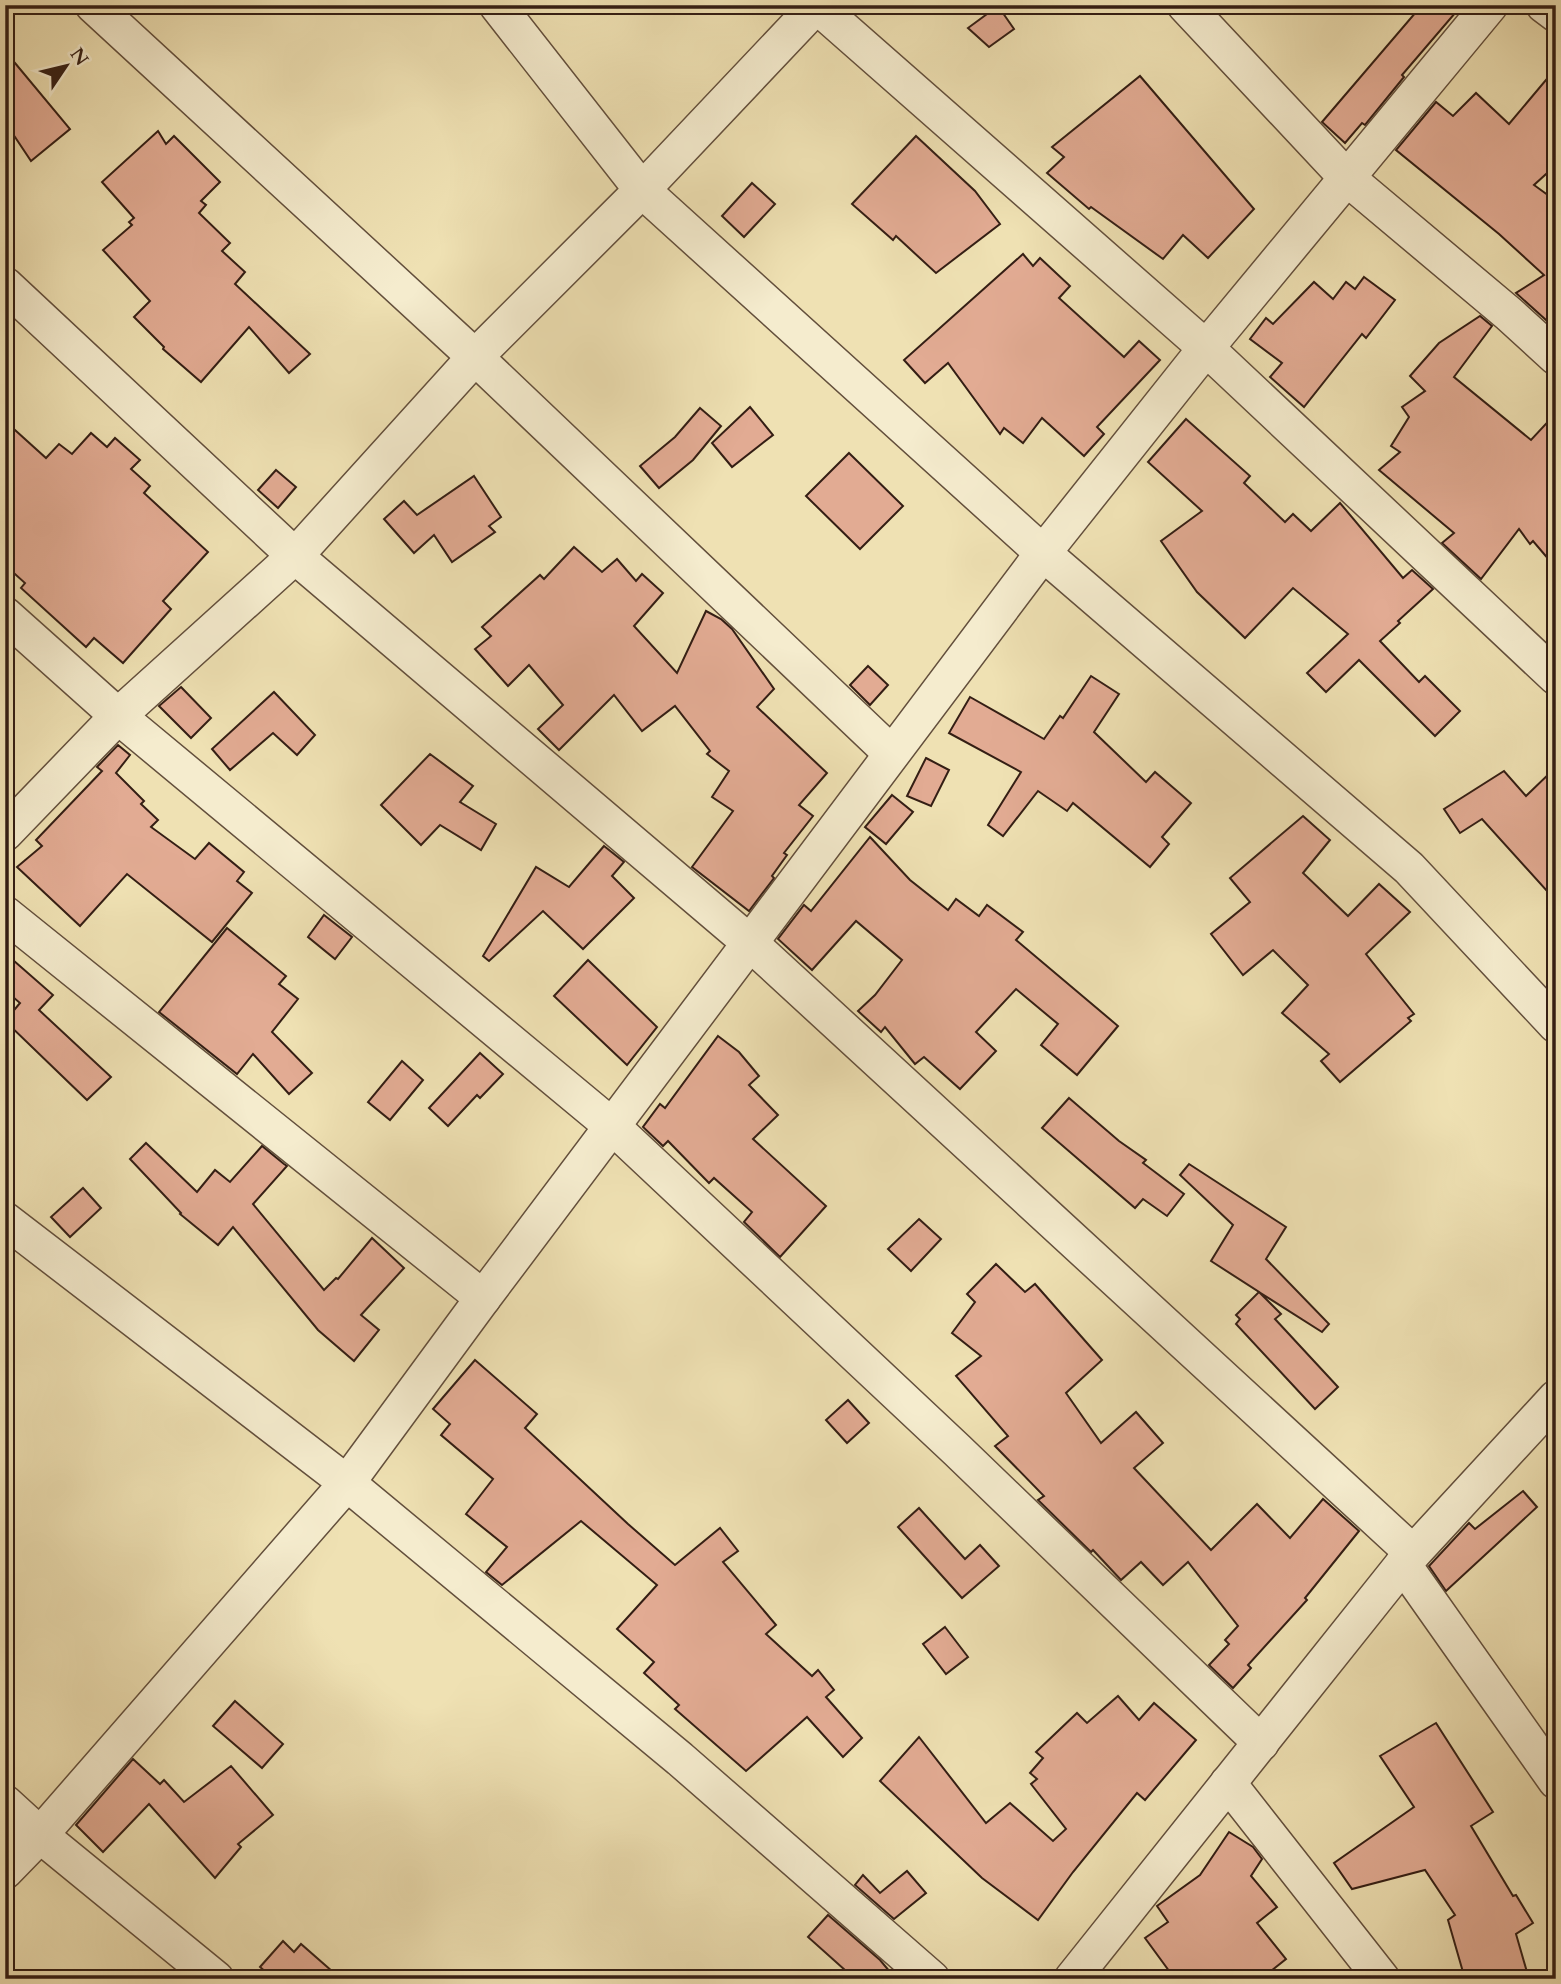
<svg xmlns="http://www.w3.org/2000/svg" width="1561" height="1984" font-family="Cardo,serif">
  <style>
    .building { fill: #e2ab93; stroke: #341e14; stroke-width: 2 }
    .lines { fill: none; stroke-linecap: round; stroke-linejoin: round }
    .minor-casing { stroke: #634f3c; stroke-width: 38 }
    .minor { stroke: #f5ecce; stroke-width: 35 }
  </style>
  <rect width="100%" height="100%" fill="#efe1b3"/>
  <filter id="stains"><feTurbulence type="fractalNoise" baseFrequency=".00286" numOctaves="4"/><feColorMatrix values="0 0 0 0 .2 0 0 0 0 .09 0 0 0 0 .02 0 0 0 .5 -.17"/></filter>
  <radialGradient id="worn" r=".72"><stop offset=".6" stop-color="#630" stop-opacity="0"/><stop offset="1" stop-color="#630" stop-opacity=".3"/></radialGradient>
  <!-- building -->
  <g class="building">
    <polygon points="1422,5 1462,5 1402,75 1404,77 1365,125 1362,123 1345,143 1322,122"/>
    <polygon points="998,6 1014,29 989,47 968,28"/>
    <polygon points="5,51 70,129 31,161 5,122"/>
    <polygon points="1556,68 1556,165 1534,185 1556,201 1556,329 1516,293 1544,275 1499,234 1396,150 1436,102 1453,116 1476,93 1509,124"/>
    <polygon points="1140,76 1254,209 1208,258 1183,235 1163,259 1091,207 1089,209 1047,173 1064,157 1052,147"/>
    <polygon points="158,131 166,144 174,136 220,182 201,201 206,205 199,213 230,243 222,251 245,272 235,284 310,354 289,373 249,327 201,382 163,349 164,347 134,317 150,301 103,250 132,225 129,222 134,218 102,182"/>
    <polygon points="916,136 975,191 1000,224 936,273 896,236 893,240 852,204"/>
    <polygon points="752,183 775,204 744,237 722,216"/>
    <polygon points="1023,254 1033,266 1040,258 1070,286 1059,298 1124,357 1139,341 1160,360 1097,427 1104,434 1084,456 1042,418 1023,443 1004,428 1000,434 948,363 925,383 904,360"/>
    <polygon points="1364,277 1395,300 1366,338 1362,334 1304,407 1270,377 1282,363 1250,339 1266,318 1273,324 1314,282 1333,299 1346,282 1355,289"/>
    <polygon points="1480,316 1492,326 1454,377 1531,440 1556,413 1556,568 1533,541 1530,544 1519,529 1481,579 1442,543 1454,533 1379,470 1400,452 1391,446 1409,417 1402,407 1425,391 1410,376 1439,343"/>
    <polygon points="750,407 773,435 732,467 712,443"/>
    <polygon points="700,408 721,426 693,460 659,488 640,466 675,437"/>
    <polygon points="1186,419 1250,476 1244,483 1285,522 1293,514 1311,531 1340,503 1403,578 1412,570 1433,589 1398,621 1400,623 1380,641 1419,682 1425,676 1460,711 1435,736 1359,660 1326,692 1307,673 1348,634 1293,588 1245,638 1197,592 1161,541 1202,511 1148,462"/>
    <polygon points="5,421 46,458 59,444 72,454 91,433 107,447 115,438 140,460 131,469 150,486 144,493 208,552 163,601 171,609 123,663 94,638 86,647 21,588 25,583 5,565"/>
    <polygon points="849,453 903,506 860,549 806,496"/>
    <polygon points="276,470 296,487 278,508 258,490"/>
    <polygon points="474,476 501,517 489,526 495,532 452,562 434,535 414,553 384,519 404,501 417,515"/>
    <polygon points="574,547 602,572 617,559 636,581 642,574 663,593 634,626 677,673 706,611 721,619 732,629 774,689 757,707 827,773 799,805 813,816 784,853 787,855 772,876 774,878 749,911 692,867 733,811 712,797 729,771 707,754 710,751 675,706 642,731 614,695 559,750 538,729 563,705 529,665 508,686 475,649 491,636 482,627 540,575 544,579"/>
    <polygon points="868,666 888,685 870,705 850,685"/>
    <polygon points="1091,676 1119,694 1094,732 1146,782 1155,772 1191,803 1162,837 1169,844 1150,867 1073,803 1067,811 1038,791 1003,836 988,825 1021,772 949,733 970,697 1044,739 1060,716 1063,718"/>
    <polygon points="181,687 211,718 191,738 159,706"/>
    <polygon points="274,692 315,735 297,755 273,733 230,770 212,749"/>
    <polygon points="118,745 130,755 116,773 144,801 141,804 158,820 151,827 195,859 209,843 244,872 237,881 252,893 212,942 127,874 80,926 17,867 42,846 36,840 102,771 97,767"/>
    <polygon points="430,754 473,786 460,802 496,824 481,850 440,825 421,845 381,805"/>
    <polygon points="926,758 949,770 931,806 907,796"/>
    <polygon points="1556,767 1556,901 1482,819 1460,833 1444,809 1504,771 1526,796"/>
    <polygon points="892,795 913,812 886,844 865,827"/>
    <polygon points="1303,816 1330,840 1303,873 1348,916 1379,884 1410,912 1366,954 1414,1014 1408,1018 1411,1021 1340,1082 1321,1061 1329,1054 1282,1013 1308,985 1273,950 1243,975 1211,934 1250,902 1230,878"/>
    <polygon points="870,837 910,880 948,910 956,899 979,916 987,905 1023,932 1016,940 1118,1026 1077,1075 1041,1045 1058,1024 1016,989 976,1032 996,1051 960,1089 924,1057 915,1064 885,1027 881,1032 858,1011 875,995 902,960 856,921 812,970 778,939 804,905 811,911"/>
    <polygon points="604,846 624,862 612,876 634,898 583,949 543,911 489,961 483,956 536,867 569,887"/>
    <polygon points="324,915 352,937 335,959 308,937"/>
    <polygon points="227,928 286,976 279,984 298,999 272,1032 312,1073 289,1094 253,1054 237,1074 159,1012"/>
    <polygon points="5,953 53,995 39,1010 111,1077 87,1100 5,1021 20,1003 5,990"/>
    <polygon points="588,960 657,1027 627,1065 554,996"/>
    <polygon points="718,1036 739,1052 759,1076 749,1085 778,1115 753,1139 826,1206 780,1257 744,1222 752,1212 714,1178 709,1183 668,1141 663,1146 643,1127 660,1104 665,1108"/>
    <polygon points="480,1053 503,1074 480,1098 477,1095 448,1126 429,1108"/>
    <polygon points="402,1061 423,1080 390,1120 368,1102"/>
    <polygon points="1069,1098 1119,1141 1146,1160 1143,1163 1184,1194 1167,1216 1143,1199 1135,1208 1042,1128"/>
    <polygon points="146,1143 197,1192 215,1170 230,1182 262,1146 284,1164 287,1166 253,1204 324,1290 336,1278 338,1279 372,1238 404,1268 361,1315 379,1330 354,1361 318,1330 233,1227 218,1245 180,1214 181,1213 130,1159"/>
    <polygon points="1189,1164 1286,1227 1266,1259 1329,1324 1322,1332 1259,1292 1281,1314 1275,1319 1338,1387 1315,1409 1236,1324 1240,1319 1236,1315 1259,1292 1211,1261 1233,1225 1180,1175"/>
    <polygon points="83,1188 101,1208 70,1237 51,1217"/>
    <polygon points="919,1219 941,1239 911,1271 888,1249"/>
    <polygon points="996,1264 1025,1292 1035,1284 1102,1360 1066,1393 1101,1443 1136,1412 1163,1443 1134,1468 1211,1550 1257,1504 1290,1538 1323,1499 1359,1531 1305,1598 1307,1600 1248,1665 1251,1668 1233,1688 1209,1665 1229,1644 1225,1640 1238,1626 1188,1562 1163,1585 1141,1562 1121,1580 1093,1550 1091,1552 1038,1500 1044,1496 995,1446 1008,1436 956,1376 981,1356 952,1333 975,1302 967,1294"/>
    <polygon points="475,1360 537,1414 525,1428 628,1524 675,1565 720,1528 738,1551 723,1562 776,1625 766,1634 812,1676 818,1670 834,1690 826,1697 862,1738 843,1757 807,1717 746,1771 675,1709 679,1705 644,1673 654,1662 617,1629 657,1585 581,1521 502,1585 486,1572 507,1547 466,1514 493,1479 441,1435 450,1424 433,1409"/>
    <polygon points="848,1400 869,1423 847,1443 826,1420"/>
    <polygon points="1523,1491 1537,1507 1446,1591 1429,1566 1469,1523 1475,1529"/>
    <polygon points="919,1508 965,1559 980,1545 999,1566 962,1598 898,1527"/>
    <polygon points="945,1627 968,1657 946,1674 923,1644"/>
    <polygon points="1118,1696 1139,1720 1154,1703 1196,1740 1145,1800 1137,1793 1073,1872 1038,1920 982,1878 880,1781 919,1737 986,1823 1010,1803 1053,1841 1066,1829 1031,1784 1037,1779 1030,1773 1043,1758 1036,1752 1077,1713 1087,1723"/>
    <polygon points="235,1701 283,1744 262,1768 213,1726"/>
    <polygon points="1436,1723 1493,1812 1471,1826 1513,1896 1516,1895 1533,1923 1516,1934 1529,1979 1465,1979 1448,1920 1455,1915 1425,1870 1352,1889 1334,1863 1414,1807 1380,1756"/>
    <polygon points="133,1759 160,1784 164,1780 184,1802 231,1766 273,1815 238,1844 241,1847 215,1878 149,1804 103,1852 76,1825"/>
    <polygon points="1229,1832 1253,1847 1262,1859 1251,1876 1277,1907 1257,1923 1286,1959 1261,1979 1175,1979 1145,1938 1168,1922 1157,1906 1200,1875"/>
    <polygon points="907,1871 926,1893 894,1919 855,1885 863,1875 880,1893"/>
    <polygon points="828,1915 880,1960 896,1979 855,1979 808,1937"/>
    <polygon points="283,1941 294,1952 301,1944 341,1979 270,1979 272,1977 260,1967"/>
  </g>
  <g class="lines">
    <defs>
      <g id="minor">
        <polyline points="93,5 475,357 891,753"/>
        <polyline points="497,5 642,190 1043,553 1409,868 1556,1025"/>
        <polyline points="816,5 1206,348 1556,677"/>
        <polyline points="1185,5 1347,178 1509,314 1556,357"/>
        <polyline points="1544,5 1556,14"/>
        <polyline points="5,285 295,556 749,942 1413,1553"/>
        <polyline points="5,615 118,716 613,1127 957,1450 1261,1743"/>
        <polyline points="5,833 118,716 295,556 475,357 642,190 817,5"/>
        <polyline points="5,914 483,1298"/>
        <polyline points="5,1220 347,1483 680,1759 932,1979"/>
        <polyline points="1403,1564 1556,1781"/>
        <polyline points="1228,1783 1382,1979"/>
        <polyline points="5,1803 40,1835 216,1979"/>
        <polyline points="5,1871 40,1835 347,1483 483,1298 1043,553 1206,348 1490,5"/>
        <polyline points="1072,1979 1403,1564 1556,1398"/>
      </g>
    </defs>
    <!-- minor casing -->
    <use href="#minor" class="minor-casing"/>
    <!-- minor -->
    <use href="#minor" class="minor"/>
  </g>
  <!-- margin -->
  <rect width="1561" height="1984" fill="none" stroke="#efe1b3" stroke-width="28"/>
  <rect x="7" y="7" width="1547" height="1970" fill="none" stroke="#341e14" stroke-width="3.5"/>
  <rect x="14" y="14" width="1533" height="1956" fill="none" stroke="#341e14" stroke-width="2"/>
  <!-- north arrow -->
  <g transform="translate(66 66) rotate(55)" stroke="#f5ecce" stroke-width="5" paint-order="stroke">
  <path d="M0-5L12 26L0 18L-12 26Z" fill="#341e14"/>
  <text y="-10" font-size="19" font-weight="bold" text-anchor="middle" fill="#341e14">N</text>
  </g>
  <rect width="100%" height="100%" filter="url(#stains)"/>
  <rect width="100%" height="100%" fill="url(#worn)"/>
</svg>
